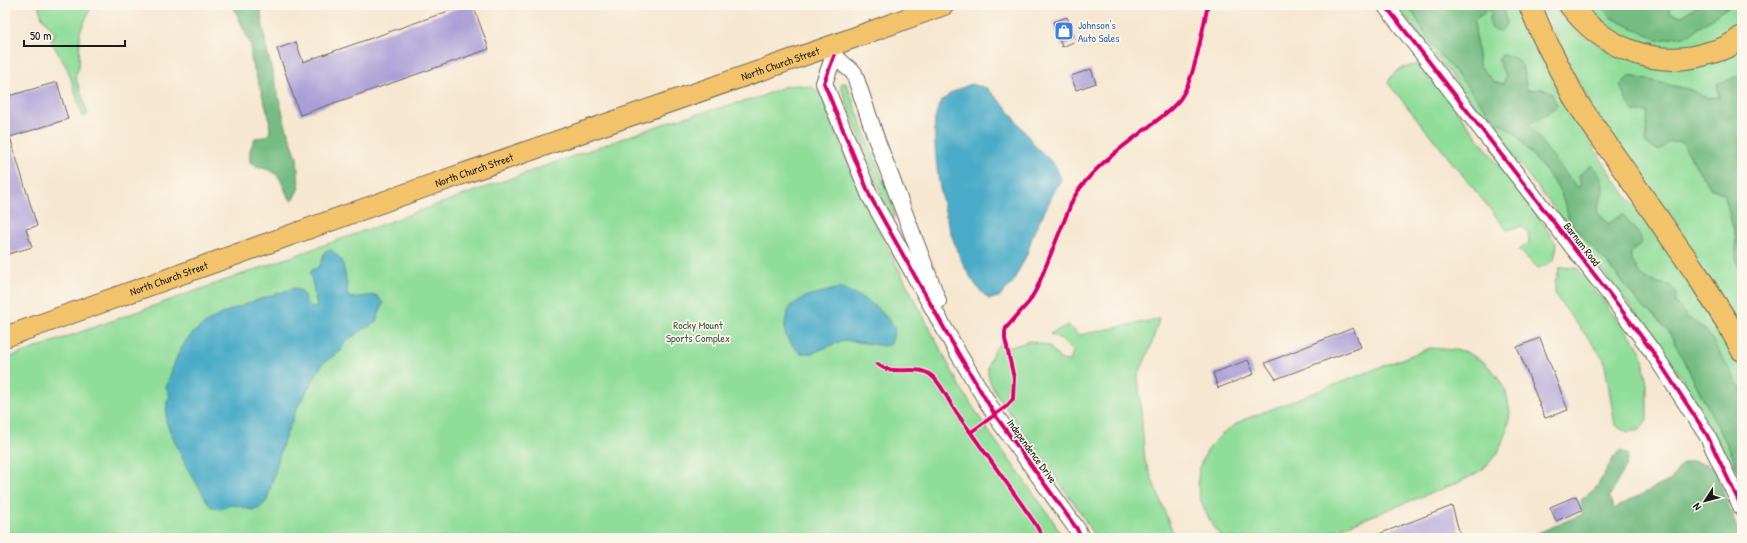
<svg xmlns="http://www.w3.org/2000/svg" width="1747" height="543" font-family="'Patrick Hand',sans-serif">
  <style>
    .green { fill: #90dd9a; stroke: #567c5b }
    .forest { fill: #74bc82; stroke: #486c4f }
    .sand { fill: #eeda9e; stroke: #857b5d }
    .water { fill: #48abc7; stroke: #326472 }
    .building { fill: #aa9ed6 }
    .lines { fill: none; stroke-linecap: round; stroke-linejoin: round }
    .minor-casing { stroke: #68635b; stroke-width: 18 }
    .major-casing { stroke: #68635b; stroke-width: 22 }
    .highway-casing { stroke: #68635b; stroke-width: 24 }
    .minor { stroke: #fff; stroke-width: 16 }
    .major { stroke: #f2c36a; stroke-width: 20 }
    .highway { stroke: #f2c36a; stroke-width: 22 }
    .cycleway-casing { stroke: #fbf7ec; stroke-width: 6 }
    .cycleway { stroke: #d6006c; stroke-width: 4 }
    .labels { text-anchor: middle; stroke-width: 3.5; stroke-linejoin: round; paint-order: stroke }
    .shop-label { font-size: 11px; fill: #366cbe; stroke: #fbf7ec; text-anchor: start }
    .street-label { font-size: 11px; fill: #1c1c1c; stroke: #fbf7ec }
    .park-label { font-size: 11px; fill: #3f5642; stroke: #fbf7ec }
  </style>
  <rect width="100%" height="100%" fill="#fbf7ec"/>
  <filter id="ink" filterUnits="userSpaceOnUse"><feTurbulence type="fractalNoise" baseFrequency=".025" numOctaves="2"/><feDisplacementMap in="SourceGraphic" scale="8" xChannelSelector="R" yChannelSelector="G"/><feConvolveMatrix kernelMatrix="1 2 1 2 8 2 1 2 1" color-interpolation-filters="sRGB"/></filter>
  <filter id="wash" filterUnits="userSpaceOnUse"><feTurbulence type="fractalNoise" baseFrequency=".012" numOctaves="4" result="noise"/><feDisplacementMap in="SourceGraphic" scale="16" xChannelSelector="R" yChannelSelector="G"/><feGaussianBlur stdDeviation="0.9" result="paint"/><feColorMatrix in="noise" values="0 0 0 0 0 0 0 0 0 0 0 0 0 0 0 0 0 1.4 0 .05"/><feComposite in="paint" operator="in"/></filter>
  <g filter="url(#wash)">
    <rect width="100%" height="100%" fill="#f6e7d0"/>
    <!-- green -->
    <g class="green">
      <polygon points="38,5 92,5 80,32 79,68 75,76 88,114 83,117 68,70 51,41 55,33 42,17"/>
      <polygon points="1396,5 1409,5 1429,41 1496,121 1515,133 1547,173 1560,191 1566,207 1570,223 1608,264 1644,309 1651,312 1669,332 1732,454 1738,475 1677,370 1650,332"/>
      <path d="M 1502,5 L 1520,5 L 1575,118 L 1603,162 L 1628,198 L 1674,261 L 1715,314 L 1742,359 L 1742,391 L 1706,330 L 1687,317 L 1680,310 L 1675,302 L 1669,285 C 1644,281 1641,279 1630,256 L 1632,251 L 1640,245 L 1623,214 L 1608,224 L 1597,212 L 1603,189 L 1576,187 L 1527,124 L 1539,119 L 1545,89 L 1526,90 L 1522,65 L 1506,77 L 1503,84 L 1493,81 L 1479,65 L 1474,20 L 1489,9 L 1492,13 L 1507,23 Z"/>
      <polygon points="1542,5 1551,5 1558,14 1593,41 1615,54 1742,45 1742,75 1717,84 1720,97 1708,98 1688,89 1630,76 1648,112 1669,142 1682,142 1702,176 1712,189 1724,193 1736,239 1736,259 1742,277 1742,333 1598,117 1568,63"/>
      <polygon points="1582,5 1601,5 1610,17 1658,40 1689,35 1730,5 1742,5 1742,28 1720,41 1683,52 1637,45 1594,18"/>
      <polygon points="1669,5 1698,5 1682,16 1669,13"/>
      <path d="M 1421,64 L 1541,220 L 1557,245 L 1554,259 L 1548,265 L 1538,268 L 1519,250 L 1529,243 L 1528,233 L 1522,226 L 1507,230 L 1388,83 C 1394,68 1407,66 1421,64 Z"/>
      <polygon points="841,83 846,83 894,210 894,219 889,215 841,87"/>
      <polygon points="799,85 812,87 822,95 852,174 878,229 960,387 989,432 1050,516 1063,538 5,538 5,359 674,120 760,97 786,86"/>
      <polygon points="1560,267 1577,268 1632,338 1642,353 1647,385 1647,419 1640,430 1628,432 1615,425 1604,359 1555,295 1555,283"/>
      <path d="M 1159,319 L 1151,346 L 1138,376 L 1145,461 L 1175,538 L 1095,538 L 1081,513 L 995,392 C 984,371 986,363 999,344 L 1011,347 L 1030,341 L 1049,346 L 1061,360 L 1070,361 L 1073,351 L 1059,338 L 1050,334 L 1068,325 L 1079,335 Z"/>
      <path d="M 1430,348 L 1464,351 L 1484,362 L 1497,376 L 1506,392 L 1510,412 L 1507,432 L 1497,455 L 1481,471 L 1462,481 L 1315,538 L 1224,538 L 1222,537 C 1184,492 1191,449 1243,420 Z"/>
    </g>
    <!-- forest -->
    <g class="forest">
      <path d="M 233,5 L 260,5 L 266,47 L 286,127 L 297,157 L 299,188 L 292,201 C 283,193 285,180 273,172 C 266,167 259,170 250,163 L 250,150 L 255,138 L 264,137 L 270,133 L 269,117 L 251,59 L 251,46 Z"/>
      <path d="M 1409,5 L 1502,5 L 1507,23 L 1501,31 L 1492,29 L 1489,20 L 1492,13 L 1489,9 L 1474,20 L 1479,65 L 1493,81 L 1503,84 L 1506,77 L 1498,61 L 1502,55 C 1525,57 1523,72 1527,90 L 1545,89 L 1552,93 L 1557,106 L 1539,119 L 1528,124 L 1576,187 L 1581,186 L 1579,175 L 1591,165 C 1609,184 1603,190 1597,212 L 1608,224 L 1623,214 L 1641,237 L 1640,245 L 1632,251 L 1630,256 C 1641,279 1644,281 1669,285 L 1677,294 L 1675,302 L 1687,317 L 1706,330 L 1742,391 L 1742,484 L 1732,454 L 1669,332 L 1651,312 L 1644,309 L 1608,264 L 1570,223 L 1566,207 L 1560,191 L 1547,173 L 1515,133 L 1496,121 L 1429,41 Z"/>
      <polygon points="1601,5 1669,5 1669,13 1682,16 1698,5 1730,5 1689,35 1658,40 1610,17"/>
      <polygon points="1742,75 1742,277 1736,259 1736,239 1724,193 1712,189 1702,176 1682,142 1669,142 1659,151 1645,143 1648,112 1634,112 1625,98 1620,85 1630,76 1688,89 1708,98 1719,97 1717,84"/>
      <polygon points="1620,450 1628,455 1626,466 1609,497 1614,509 1636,497 1671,480 1681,465 1692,461 1713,466 1741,538 1526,538 1583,514 1581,500 1596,488 1614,457"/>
    </g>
    <!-- sand -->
    <polygon class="sand" points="1551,5 1556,5 1569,19 1593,41 1578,33"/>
    <!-- water -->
    <g class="water">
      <path d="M 971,84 L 987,88 L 1005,106 L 1036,147 L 1055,165 L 1061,179 L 1033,234 L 1027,254 L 1012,284 L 999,297 L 989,299 C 953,270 937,189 935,145 C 935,134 933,122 937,111 C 942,95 956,90 971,84 Z"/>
      <path d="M 331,250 L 342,260 L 347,283 L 347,294 L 351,298 L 376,295 L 383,303 L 376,322 L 345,341 L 341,351 L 323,363 L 298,406 L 283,443 L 267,500 C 255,518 248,506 232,505 C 228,505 223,508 219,509 L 210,506 L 185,464 L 166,422 L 167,402 L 170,396 L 166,387 C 171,374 175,358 182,347 C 203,312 258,301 294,288 L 302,291 L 306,302 L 312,308 L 317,306 L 310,271 L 320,266 L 325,251 Z"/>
      <path d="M 840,288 C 865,297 879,306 895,328 L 891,344 L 884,346 L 844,340 L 813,353 L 800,353 C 781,335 782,330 790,306 L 807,296 Z"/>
    </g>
    <g id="blocks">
      <!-- building -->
      <g class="building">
        <polygon points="466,5 473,5 489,49 300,115 277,49 296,42 303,62"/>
        <polygon points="1067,17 1076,41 1062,47 1053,22"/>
        <polygon points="1091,69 1096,83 1076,90 1071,76"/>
        <polygon points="57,82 68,119 10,137 37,226 26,229 32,247 5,255 5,97"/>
        <polygon points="1353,328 1361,347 1276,379 1265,363"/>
        <polygon points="1540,338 1568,410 1545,418 1517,347"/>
        <polygon points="1248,360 1254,374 1218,388 1213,373"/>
        <polygon points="1576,496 1582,510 1556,521 1550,507"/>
        <polygon points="1452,506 1461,538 1371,538 1371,537"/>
      </g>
    </g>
  </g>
  <g filter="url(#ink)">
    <use href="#blocks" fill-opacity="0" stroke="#68635b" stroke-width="1"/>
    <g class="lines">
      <defs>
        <g id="minor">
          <polyline points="1385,5 1611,296 1652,351 1707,435 1742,508"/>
          <polyline points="832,47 834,56 854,73 877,141 938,301"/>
          <polyline points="834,56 824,83 870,196 958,353 995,415 1077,529 1081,538"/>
        </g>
        <g id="major">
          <path id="s1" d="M 5,337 L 425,187 L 831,46 L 944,5"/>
        </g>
        <g id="highway">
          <polyline points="1530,5 1543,36 1576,101 1696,273 1730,327 1742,350"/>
          <path d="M 1570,5 C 1603,48 1656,70 1709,53 C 1721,50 1733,45 1742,37"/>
        </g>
      </defs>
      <!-- minor casing -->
      <use href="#minor" class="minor-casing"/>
      <!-- major casing -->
      <use href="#major" class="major-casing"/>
      <!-- highway casing -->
      <use href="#highway" class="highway-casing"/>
      <!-- minor -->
      <use href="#minor" class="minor"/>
      <!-- major -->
      <use href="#major" class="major"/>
      <!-- highway -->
      <use href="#highway" class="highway"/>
      <defs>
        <g id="cycleway">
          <polyline points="1385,5 1611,296 1652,351 1707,435 1742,508"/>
          <polyline points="834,56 824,83 870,196 958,353 995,415 1077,529 1081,538"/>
          <path d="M 878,364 C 893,378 917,362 933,377 C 943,386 948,401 956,412 C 983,450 1010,487 1036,525 L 1043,538"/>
          <path d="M 971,432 L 1007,406 L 1013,399 L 1014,378 L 1005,339 L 1005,332 L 1006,328 L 1029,302 L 1037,288 L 1073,199 C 1089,171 1118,150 1143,131 C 1156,121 1170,112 1180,99 C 1195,79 1202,30 1208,5"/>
        </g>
      </defs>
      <!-- cycleway casing -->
      <use href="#cycleway" class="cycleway-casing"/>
      <!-- cycleway -->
      <use href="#cycleway" class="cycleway"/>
    </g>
  </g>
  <!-- icons -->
  <defs>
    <symbol id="shop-square" viewBox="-11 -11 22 22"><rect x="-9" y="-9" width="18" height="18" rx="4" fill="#3f7fe0" stroke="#fbf7ec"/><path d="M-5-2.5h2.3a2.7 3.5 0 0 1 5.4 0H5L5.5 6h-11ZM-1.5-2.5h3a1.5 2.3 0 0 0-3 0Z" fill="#fff"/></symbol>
  </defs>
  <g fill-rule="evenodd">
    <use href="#shop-square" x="1053" y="20" width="22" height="22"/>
  </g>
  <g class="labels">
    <!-- shop labels -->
    <g class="shop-label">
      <text x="1078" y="29">Johnson's<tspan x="1078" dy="13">Auto Sales</tspan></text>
    </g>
    <!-- street labels -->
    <g class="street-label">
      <text dy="4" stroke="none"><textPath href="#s1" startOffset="822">North Church Street</textPath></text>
      <text dy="4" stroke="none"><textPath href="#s1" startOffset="498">North Church Street</textPath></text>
      <text transform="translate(1582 244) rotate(52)" y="4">Barnum Road</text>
      <text dy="4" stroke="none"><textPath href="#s1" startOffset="174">North Church Street</textPath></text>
      <text transform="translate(1032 451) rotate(54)" y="4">Independence Drive</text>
    </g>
    <!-- park labels -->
    <g class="park-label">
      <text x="698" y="329">Rocky Mount<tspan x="698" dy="13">Sports Complex</tspan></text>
    </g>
  </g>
  <!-- margin -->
  <rect width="1747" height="543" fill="none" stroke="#fbf7ec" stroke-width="20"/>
  <!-- north arrow -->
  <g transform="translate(1705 501) rotate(234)" stroke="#fbf7ec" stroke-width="3" paint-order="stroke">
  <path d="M0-3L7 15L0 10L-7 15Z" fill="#1c1c1c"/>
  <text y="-6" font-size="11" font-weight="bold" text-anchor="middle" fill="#1c1c1c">N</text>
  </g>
  <!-- scale -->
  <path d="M24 40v6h101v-6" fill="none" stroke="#1c1c1c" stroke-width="2"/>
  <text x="30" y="40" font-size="12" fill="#1c1c1c" stroke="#fbf7ec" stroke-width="3" paint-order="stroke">50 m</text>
</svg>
